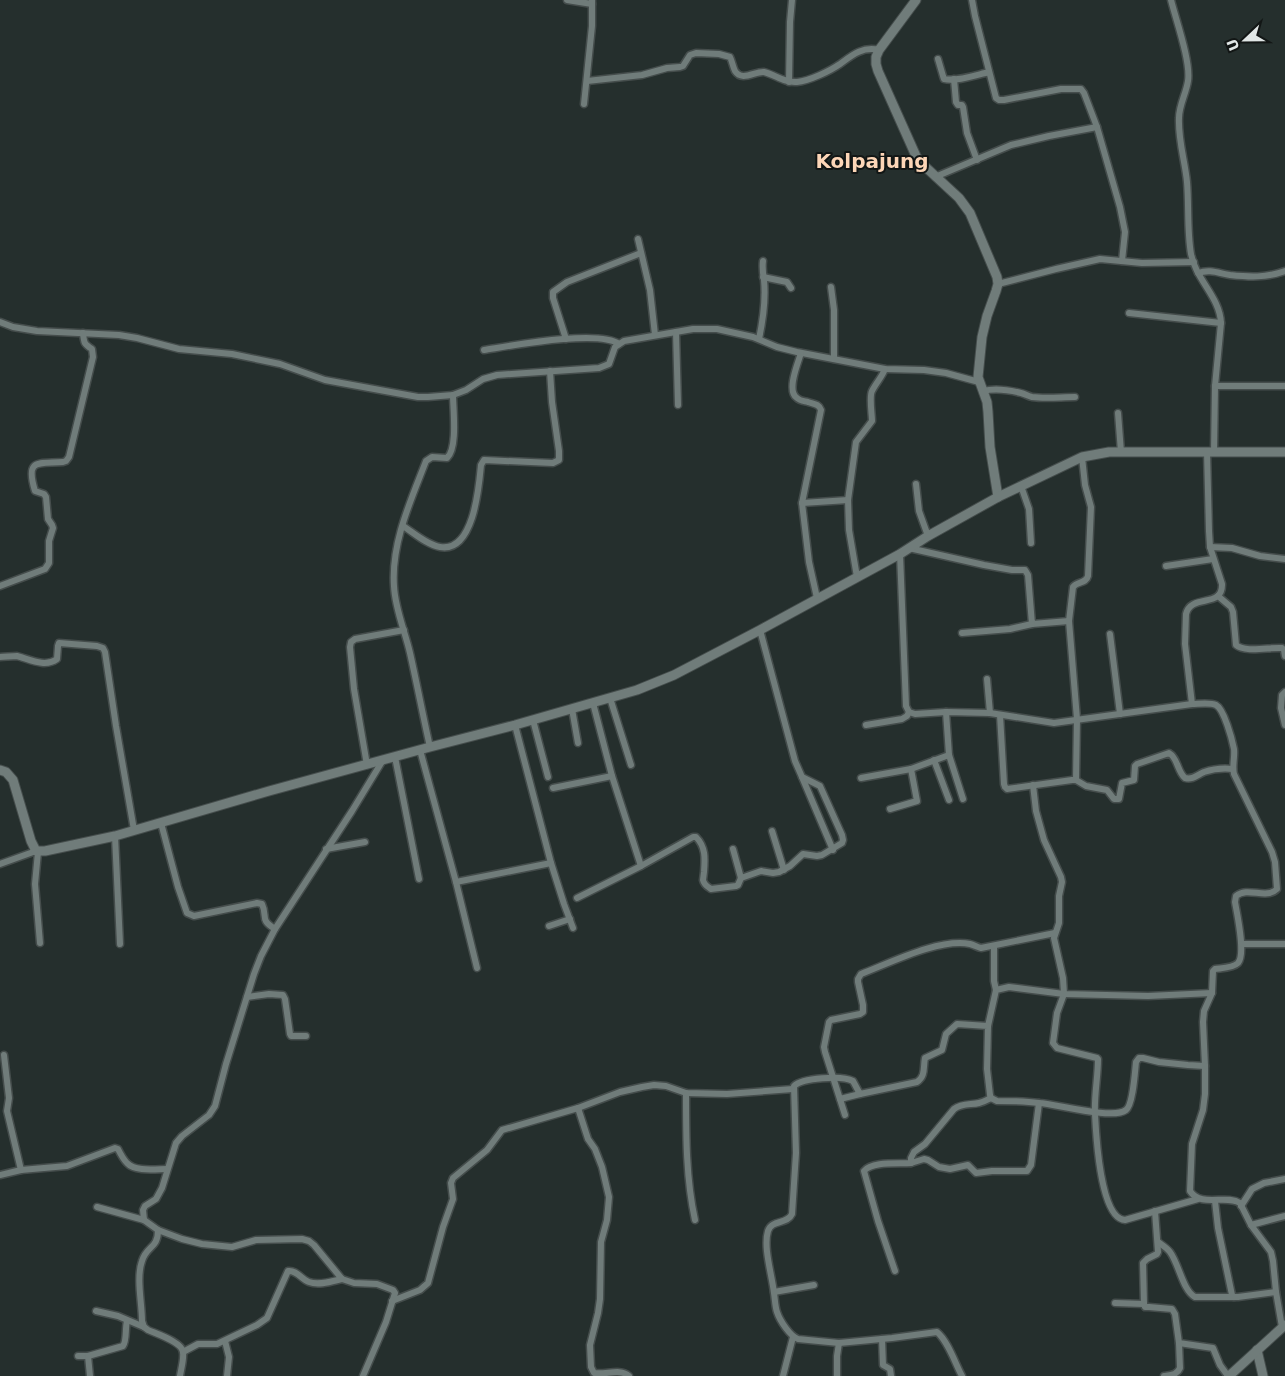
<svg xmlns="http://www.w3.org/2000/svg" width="1285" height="1376" font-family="'DejaVu Sans',sans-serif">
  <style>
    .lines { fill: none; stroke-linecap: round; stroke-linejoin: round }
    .street-casing { stroke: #454d4c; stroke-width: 9 }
    .secondary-casing { stroke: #454d4c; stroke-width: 11 }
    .street { stroke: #707c7a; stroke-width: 6 }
    .secondary { stroke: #707c7a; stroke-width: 9 }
    .labels { text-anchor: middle; stroke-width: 4; stroke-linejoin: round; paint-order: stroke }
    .quarter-label { font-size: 20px; font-weight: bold; fill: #fdd6b7; stroke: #121615 }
  </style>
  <rect width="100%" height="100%" fill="#252f2d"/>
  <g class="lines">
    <defs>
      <g id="street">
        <polyline points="567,0 592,4"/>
        <polyline points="972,0 975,16 996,98 999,100 1004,100 1061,89 1081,89 1084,93 1097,127 1120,207 1125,232 1122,261"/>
        <path d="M 1171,0 C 1176,20 1191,62 1188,81 C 1186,94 1179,105 1179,118 C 1178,140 1185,161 1187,182 C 1189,206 1187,231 1191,254 C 1196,280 1220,297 1221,323 L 1215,386 L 1214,452"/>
        <path d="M 938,59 L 943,76 L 944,79 C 956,82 976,75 989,72"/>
        <polyline points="954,79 956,102 958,105 962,105 963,107 967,133 977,160"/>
        <path d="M 587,81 L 642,75 L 667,68 L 680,67 L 683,66 L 690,55 L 696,53 L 719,54 L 730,57 C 732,61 733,67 735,71 C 742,82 755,71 764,72 C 776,75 784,83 797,82 C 809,81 830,71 840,64 C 852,55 863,46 879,50"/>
        <polyline points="789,82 790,22 792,0"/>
        <polyline points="584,104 592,26 592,0"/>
        <polyline points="935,177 1011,145 1049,136 1097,127"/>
        <polyline points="638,239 650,290 655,335"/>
        <path d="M 1198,273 C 1210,269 1218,273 1230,275 C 1249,277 1266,278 1285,271"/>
        <polyline points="763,277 787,282 791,288"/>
        <polyline points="998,284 1056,269 1100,259 1142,263 1194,262"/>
        <polyline points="831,287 834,310 834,359"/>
        <polyline points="1129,313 1221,323"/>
        <polyline points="0,322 13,327 37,331 119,335 137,338 179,349 232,354 280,364 325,380 418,397 428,397 453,395 466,390 483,379 497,375 599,368 609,364 615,347 624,341 693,329 717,329 753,337 777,347 797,352 885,369 924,370 946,373 979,382"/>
        <polyline points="676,332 678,405"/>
        <polyline points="566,339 553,298 553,292 567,282 641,253"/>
        <path d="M 759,339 C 763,320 766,300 764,280 C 763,274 762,268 763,261"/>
        <path d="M 484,350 C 510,346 599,329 619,344"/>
        <path d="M 801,353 C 798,363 786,391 797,398 C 800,401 804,401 808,402 C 814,404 819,404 821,410 L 802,503 L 809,562 L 817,598"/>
        <polyline points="1215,386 1285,386"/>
        <path d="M 983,391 C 995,388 1009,390 1021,393 C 1025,394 1028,396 1032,397 C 1046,399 1061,397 1075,397"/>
        <polyline points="1118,413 1121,452"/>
        <polyline points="916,484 919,511 928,536"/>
        <polyline points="1021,486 1029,509 1031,543"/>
        <polyline points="802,503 848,500"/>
        <path d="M 403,526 C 414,533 427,545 440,547 C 474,553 479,486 481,465 L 484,460 L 553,463 L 559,460 L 559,451 L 552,402 L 550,371"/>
        <polyline points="1210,547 1232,548 1260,556 1285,559"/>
        <polyline points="909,548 984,565 1012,570 1025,570 1028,575 1032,624 1069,621"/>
        <path d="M 900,554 L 906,706 L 909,712 L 915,714 L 946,712 L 990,713 L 1054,723 L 1192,704 C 1198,704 1210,702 1216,705 C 1224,709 1232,739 1234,749 C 1235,757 1232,766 1234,774 L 1272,852 L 1275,862 L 1277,889 C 1266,900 1248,886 1236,896 L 1235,902 C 1237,914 1246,954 1238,963 C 1233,968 1221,968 1215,969 L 1213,971 L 1212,993 L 1204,1011 L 1203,1022 L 1205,1066 L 1205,1094 L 1203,1110 L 1192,1144 L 1190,1191 C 1201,1208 1226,1194 1240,1203 L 1251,1225 L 1271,1252 L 1273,1261 L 1276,1292 L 1282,1327"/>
        <polyline points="1166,566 1213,559"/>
        <path d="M 857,577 L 849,530 L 848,500 L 856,442 L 872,421 C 872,414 869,397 872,391 C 876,383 882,377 885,369"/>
        <path d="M 0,586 L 45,569 L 49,563 L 49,541 L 53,528 L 52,525 L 48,519 L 46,497 L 44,494 L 35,491 C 25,458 38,464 63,462 L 66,461 L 69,457 L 93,357 L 92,349 C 84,344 84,343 83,333"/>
        <path d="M 1218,596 L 1231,607 L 1233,612 L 1236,645 C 1245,653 1270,647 1282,648 L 1284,650 L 1285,656"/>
        <polyline points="962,633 1010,629 1032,624"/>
        <polyline points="1110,634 1120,714"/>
        <path d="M 0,657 C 5,657 11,656 17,656 C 29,659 45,668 57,659 L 58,646 L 59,643 L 97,646 L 103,648 L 105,652 L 116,726 L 134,830"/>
        <polyline points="987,679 990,713"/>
        <polyline points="1285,692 1282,695 1281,708 1285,725"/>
        <polyline points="610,698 631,765"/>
        <polyline points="593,703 612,776 641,866"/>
        <path d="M 1192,704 L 1185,644 L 1186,614 C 1191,593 1223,609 1222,584 L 1210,547 L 1209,531 L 1207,452"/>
        <polyline points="572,709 578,743"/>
        <polyline points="946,712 949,755 963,799"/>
        <path d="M 1000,715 L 1004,784 L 1005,787 L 1007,789 L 1072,780 L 1076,780 L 1086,786 L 1107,790 L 1114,799 L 1119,799 L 1122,783 L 1134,780 L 1135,766 L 1137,764 L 1169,753 C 1178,758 1177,771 1185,778 C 1193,780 1197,775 1204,772 C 1213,769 1224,768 1233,769"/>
        <polyline points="533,720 548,777"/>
        <polyline points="515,725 551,863 564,904 573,928"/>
        <polyline points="866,725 902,719 907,716 909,712"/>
        <path d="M 430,747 C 423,716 417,684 410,653 C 405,631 395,609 394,586 C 391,543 411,500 426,461 L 432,457 L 447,458 C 458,448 453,409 453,395"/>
        <polyline points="420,750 456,882 477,968"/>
        <polyline points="395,757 419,879"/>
        <polyline points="934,760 949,800"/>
        <polyline points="367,765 354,689 350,647 351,642 355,639 404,630"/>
        <polyline points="802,777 833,850"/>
        <polyline points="861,778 911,769 949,755"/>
        <path d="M 1076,780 L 1077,719 L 1069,621 L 1073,587 C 1077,581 1086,584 1088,576 L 1091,507 L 1085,485 L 1082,457"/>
        <path d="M 1033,785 L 1036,811 L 1044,840 L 1061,877 L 1062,882 L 1059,896 L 1059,923 L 1054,938 L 1063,978 L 1064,994 L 1057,1013 L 1053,1043 L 1057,1048 L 1097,1058 L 1098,1059 C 1098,1077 1094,1096 1095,1114 C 1096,1134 1100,1219 1125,1220 L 1198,1199"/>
        <polyline points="553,788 612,776"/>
        <polyline points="890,809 917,801 911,769"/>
        <path d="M 161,823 L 178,887 L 187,913 L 194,916 L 257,903 L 262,904 C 268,917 259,919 275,929"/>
        <polyline points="772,831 784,870"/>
        <polyline points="115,836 120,944"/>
        <polyline points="326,849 365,842"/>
        <polyline points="733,849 741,878"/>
        <polyline points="38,852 35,884 40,943"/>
        <polyline points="0,864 36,851"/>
        <polyline points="456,882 551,863"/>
        <path d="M 577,898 L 641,866 L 693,837 L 696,837 C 706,847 705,859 704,872 C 704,872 703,880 703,880 C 704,885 708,887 711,889 L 736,886 L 738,885 L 741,878 L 761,871 L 773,873 L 779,872 L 790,866 L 803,854 L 817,856 L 822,855 L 842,843 L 843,840 L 842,835 L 820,786 L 802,777 L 795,761 L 760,630"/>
        <polyline points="549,926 570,919"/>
        <polyline points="1242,944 1285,944"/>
        <polyline points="994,946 994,981 996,990"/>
        <polyline points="247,997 269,994 283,995 285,999 290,1034 291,1036 306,1036"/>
        <polyline points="988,1026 996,990 1009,987 1064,994 1148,996 1212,993"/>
        <polyline points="4,1055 9,1098 7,1111 21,1170"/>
        <path d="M 686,1093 C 686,1135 686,1179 695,1220"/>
        <polyline points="840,1099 860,1094"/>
        <path d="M 578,1108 L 588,1139 L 595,1149 L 602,1167 L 609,1197 L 607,1220 L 601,1242 L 600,1299 L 598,1313 L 590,1345 L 591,1367 L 594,1373 C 606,1375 620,1368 629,1376"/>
        <path d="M 845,1115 L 825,1052 L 824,1047 L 829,1022 L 831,1020 L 860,1014 L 863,1012 L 863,1005 L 858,982 L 858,979 L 861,974 C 890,963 939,938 970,944 C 974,945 977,947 981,948 L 1055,933"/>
        <polyline points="911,1163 924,1159 928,1160 939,1167 950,1169 968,1165 976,1173 992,1171 1027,1171 1031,1165 1039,1103"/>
        <path d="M 0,1175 L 21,1170 L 67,1166 L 115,1148 L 118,1149 C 120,1153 123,1159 127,1163 C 135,1172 156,1169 167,1169"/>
        <polyline points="1215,1201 1218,1228 1232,1295 1234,1297"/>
        <polyline points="1241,1206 1252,1189 1264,1183 1285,1179"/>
        <polyline points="97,1207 144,1220 158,1230 182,1239 202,1244 232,1247 256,1240 302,1239 309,1241 314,1245 342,1279 354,1283 377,1284 393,1290 395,1293 386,1322 363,1376"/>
        <polyline points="1155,1211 1158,1252 1157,1254 1147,1259 1143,1263 1144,1304 1145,1307 1149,1307 1172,1309 1175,1314 1179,1343 1213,1348 1220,1365 1228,1376"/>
        <polyline points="144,1220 143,1210 145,1206 156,1199 162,1188 176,1143 182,1136 209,1115 215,1106 226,1064 254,974 261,956 275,929 352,811 383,760"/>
        <polyline points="1251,1225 1285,1216"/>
        <path d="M 158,1230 C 158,1249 147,1245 142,1261 C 136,1278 142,1303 142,1321 L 144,1327 L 148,1330 C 157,1334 182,1342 183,1352 C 184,1360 181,1369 180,1376"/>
        <path d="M 1158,1242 C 1162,1245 1167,1248 1170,1252 C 1179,1264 1183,1291 1195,1297 L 1238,1297 L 1276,1292"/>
        <path d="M 895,1271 L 878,1221 L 864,1171 C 872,1161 899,1164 911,1163 L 911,1158 L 914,1152 L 925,1144 L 954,1109 C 962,1103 971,1105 979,1103 C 984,1102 987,1100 991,1098"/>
        <polyline points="774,1292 814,1285"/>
        <polyline points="392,1301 420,1290 428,1283 443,1227 453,1199 451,1183 453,1178 487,1150 502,1130 578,1108 620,1092 642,1087 654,1085 666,1086 686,1093 727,1094 793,1089"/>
        <polyline points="1115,1303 1144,1304"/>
        <polyline points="96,1311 118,1316 144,1327"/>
        <polyline points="882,1339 883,1365 890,1369 891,1376"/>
        <polyline points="225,1341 229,1357 227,1376"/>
        <path d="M 183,1352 L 198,1344 L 217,1344 L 257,1325 L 267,1318 L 288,1271 C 297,1270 301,1279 309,1282 C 319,1286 333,1281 342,1279"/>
        <path d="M 78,1356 L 88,1356 L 123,1346 C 127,1341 125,1328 127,1321"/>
        <polyline points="88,1356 90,1376"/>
        <polyline points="783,1376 793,1337"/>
        <polyline points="837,1376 837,1356 839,1343"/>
        <path d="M 962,1376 C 955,1363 948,1341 937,1332 L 892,1338 L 839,1343 L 798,1339 C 790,1336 780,1321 777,1312 C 775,1306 775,1299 774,1293 C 772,1275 763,1247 768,1231 C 772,1219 787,1225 792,1214 L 796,1153 L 794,1086 C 802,1078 842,1075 853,1081 L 860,1094 L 917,1082 C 926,1076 923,1067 925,1058 L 942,1050 L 946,1034 L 957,1024 L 988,1026 L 987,1069 L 990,1095 L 991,1098 L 997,1101 C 1011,1101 1025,1101 1039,1103 C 1056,1104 1113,1120 1126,1110 C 1133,1105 1135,1071 1136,1062 L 1139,1058 L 1143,1058 L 1159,1062 L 1188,1065 L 1205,1066"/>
        <path d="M 1164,1376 C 1171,1375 1177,1375 1180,1368 L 1179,1343"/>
      </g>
      <g id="secondary">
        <polyline points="916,0 879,50 876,57 876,64 878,71 916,156 919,161 959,198 970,213 997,277 998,284 996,291 987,316 982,337 978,377 987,402 988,412 990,447 998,497"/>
        <polyline points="0,770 6,772 13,780 31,841 36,851 45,851 115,836 269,791 430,747 515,725 637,690 674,675 760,630 900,554 928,536 998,497 1082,457 1109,452 1285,452"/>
        <polyline points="1257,1350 1263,1376"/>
        <polyline points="1229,1376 1285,1325"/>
      </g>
    </defs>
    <!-- street casing -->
    <use href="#street" class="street-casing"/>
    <!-- secondary casing -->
    <use href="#secondary" class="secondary-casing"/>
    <!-- street -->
    <use href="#street" class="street"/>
    <!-- secondary -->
    <use href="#secondary" class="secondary"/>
  </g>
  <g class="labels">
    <!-- quarter labels -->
    <g class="quarter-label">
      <text x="872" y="168">Kolpajung</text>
    </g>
  </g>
  <!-- north arrow -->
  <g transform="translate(1245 40) rotate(248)" stroke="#121615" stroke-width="4" paint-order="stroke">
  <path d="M0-4L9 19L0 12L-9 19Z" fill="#e1e7e6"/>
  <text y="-8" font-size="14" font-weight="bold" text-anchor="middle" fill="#e1e7e6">U</text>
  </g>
</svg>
